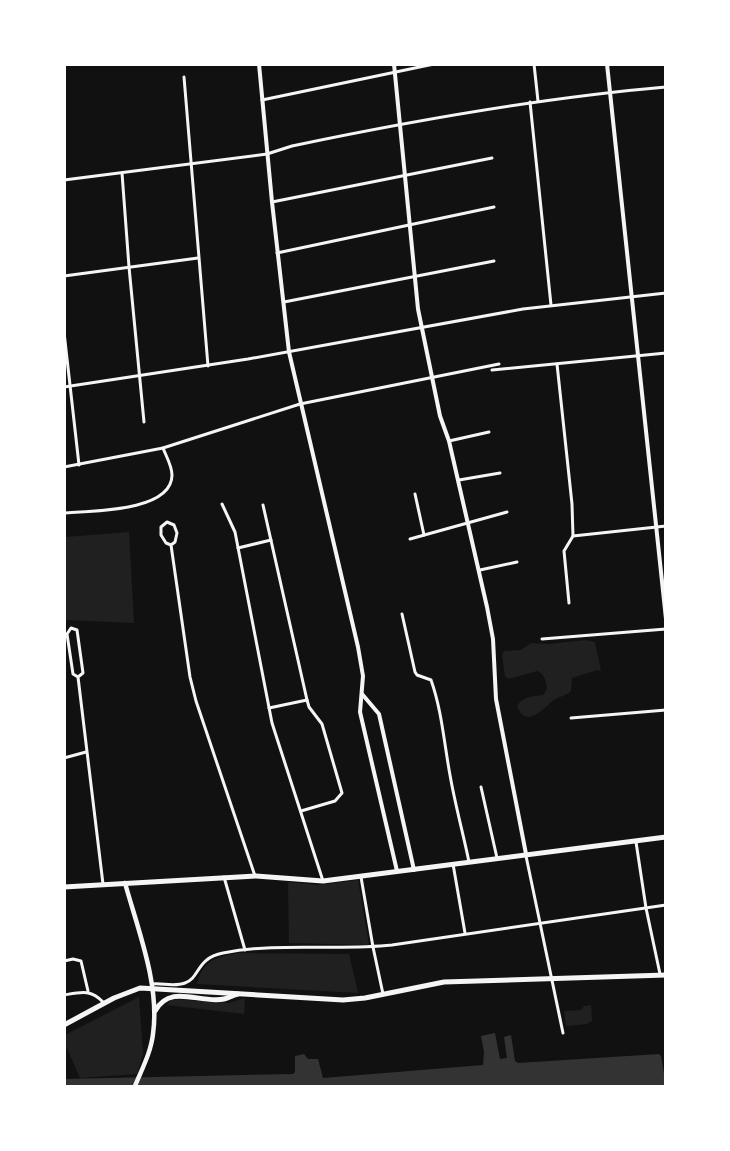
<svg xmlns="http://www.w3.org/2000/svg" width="730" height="1151" font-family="'Noto Sans',sans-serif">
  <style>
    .green { fill: #202020 }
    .water { fill: #333 }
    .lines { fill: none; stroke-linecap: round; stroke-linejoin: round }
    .minor { stroke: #f5f5f5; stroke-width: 3 }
    .tertiary { stroke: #f5f5f5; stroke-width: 4 }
    .secondary { stroke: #f5f5f5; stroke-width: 4.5 }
    .trunk { stroke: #f5f5f5; stroke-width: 5 }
  </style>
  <rect width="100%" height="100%" fill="#111"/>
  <!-- green -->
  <g class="green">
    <polygon points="129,532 134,623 65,620 65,537"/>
    <path d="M 585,640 L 595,642 L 601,671 L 597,670 L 572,678 L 571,691 C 566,696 560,696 554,700 C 543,708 526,730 517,706 C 522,697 533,696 543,695 L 547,689 C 546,682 545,674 537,671 L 508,679 L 505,676 L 502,655 L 504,651 L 521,650 L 531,643 L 549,644 Z"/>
    <polygon points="358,880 369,945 289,943 288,882 318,885"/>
    <path d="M 238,953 L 349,954 L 358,993 L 197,984 C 202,960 217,957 238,953 Z"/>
    <polygon points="139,997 143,1054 137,1074 80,1078 65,1044 65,1035"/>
    <polygon points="245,998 244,1014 167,1005 171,999 229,1003"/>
    <polygon points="591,1005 592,1021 587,1024 566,1026 564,1011 581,1010 584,1006"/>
  </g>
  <!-- water -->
  <polygon class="water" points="495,1033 500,1059 507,1058 504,1037 511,1035 515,1061 518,1063 659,1054 661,1056 666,1086 65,1086 64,1079 293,1074 295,1072 295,1056 304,1054 308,1059 318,1059 323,1078 483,1065 484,1052 481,1036"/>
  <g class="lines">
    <!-- minor -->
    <g class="minor">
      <polyline points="534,64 538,101"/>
      <polyline points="184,77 208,366"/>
      <polyline points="262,100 434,64"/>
      <polyline points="530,102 551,305"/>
      <polyline points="122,173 129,267 144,422"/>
      <path d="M 64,180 L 267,154 L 292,146 C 416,120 539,98 666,87"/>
      <polyline points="272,202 492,158"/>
      <polyline points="277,253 494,207"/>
      <polyline points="64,276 198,258"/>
      <polyline points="284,302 494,261"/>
      <polyline points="64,332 79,465"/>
      <polyline points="557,364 572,504 573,536 564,551 569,603"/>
      <polyline points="492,370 666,353"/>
      <polyline points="64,387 248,359 523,309 666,293"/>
      <polyline points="449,441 489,432"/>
      <polyline points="64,467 163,448 300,404 499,364"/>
      <polyline points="459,480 500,473"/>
      <polyline points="415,494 424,535"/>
      <polyline points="222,504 235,532 272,723 323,881"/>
      <polyline points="263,505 307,700"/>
      <path d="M 64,513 C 90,511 172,512 172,475 C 172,466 166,456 163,448"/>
      <polyline points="573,536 666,526"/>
      <polyline points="410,539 507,512"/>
      <polyline points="171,545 166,543 161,535 161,527 167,522 174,525 177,533 175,542 171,545 190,677 196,701 255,876"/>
      <polyline points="238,548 271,540"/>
      <polyline points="480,570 517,562"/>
      <path d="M 402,614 L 415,672 L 417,675 L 431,680 C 442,711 444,743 450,775 C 455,804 463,833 469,862"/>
      <polyline points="542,639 666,629"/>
      <polyline points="78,677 83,673 77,630 71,628 67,634 73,674 78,677 103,884"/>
      <polyline points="269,708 307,700 309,707 322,724 342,793 335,801 301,811"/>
      <polyline points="571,718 666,710"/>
      <polyline points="64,758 86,752"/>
      <polyline points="481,787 497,858"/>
      <polyline points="636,842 646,908 660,974"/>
      <polyline points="526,856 563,1033"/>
      <polyline points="453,864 465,933"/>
      <polyline points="224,877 245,950"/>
      <polyline points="361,877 373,947 383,994"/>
      <polyline points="64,961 73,959 81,961 88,991"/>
      <path d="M 153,984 C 163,983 174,987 185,983 C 200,978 196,958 223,953 C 279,942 336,951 392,945 L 666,905"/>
      <path d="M 64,995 C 81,992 91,989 103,1002"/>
    </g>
    <!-- tertiary -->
    <g class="tertiary">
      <polyline points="259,64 272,202 289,352 358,647 363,676 360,712 397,871"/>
      <polyline points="394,64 418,309 440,416 449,441 487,607 493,639 496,699 526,854"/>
      <polyline points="607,64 666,619"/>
      <polyline points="362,694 379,714 414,870"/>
    </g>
    <!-- secondary -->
    <path class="secondary" d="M 125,883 C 138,930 160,985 153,1034 C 151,1052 142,1069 135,1086"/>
    <!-- trunk -->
    <g class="trunk">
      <polyline points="64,887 256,876 323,881 666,837"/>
      <path d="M 155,1011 C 171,983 199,1004 224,999 C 229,998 233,995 238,994"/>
      <polyline points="64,1025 114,998 140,988 343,1000 365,998 444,982 666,975"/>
    </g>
  </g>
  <!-- border -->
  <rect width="730" height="1151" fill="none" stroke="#ffffff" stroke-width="132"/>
</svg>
